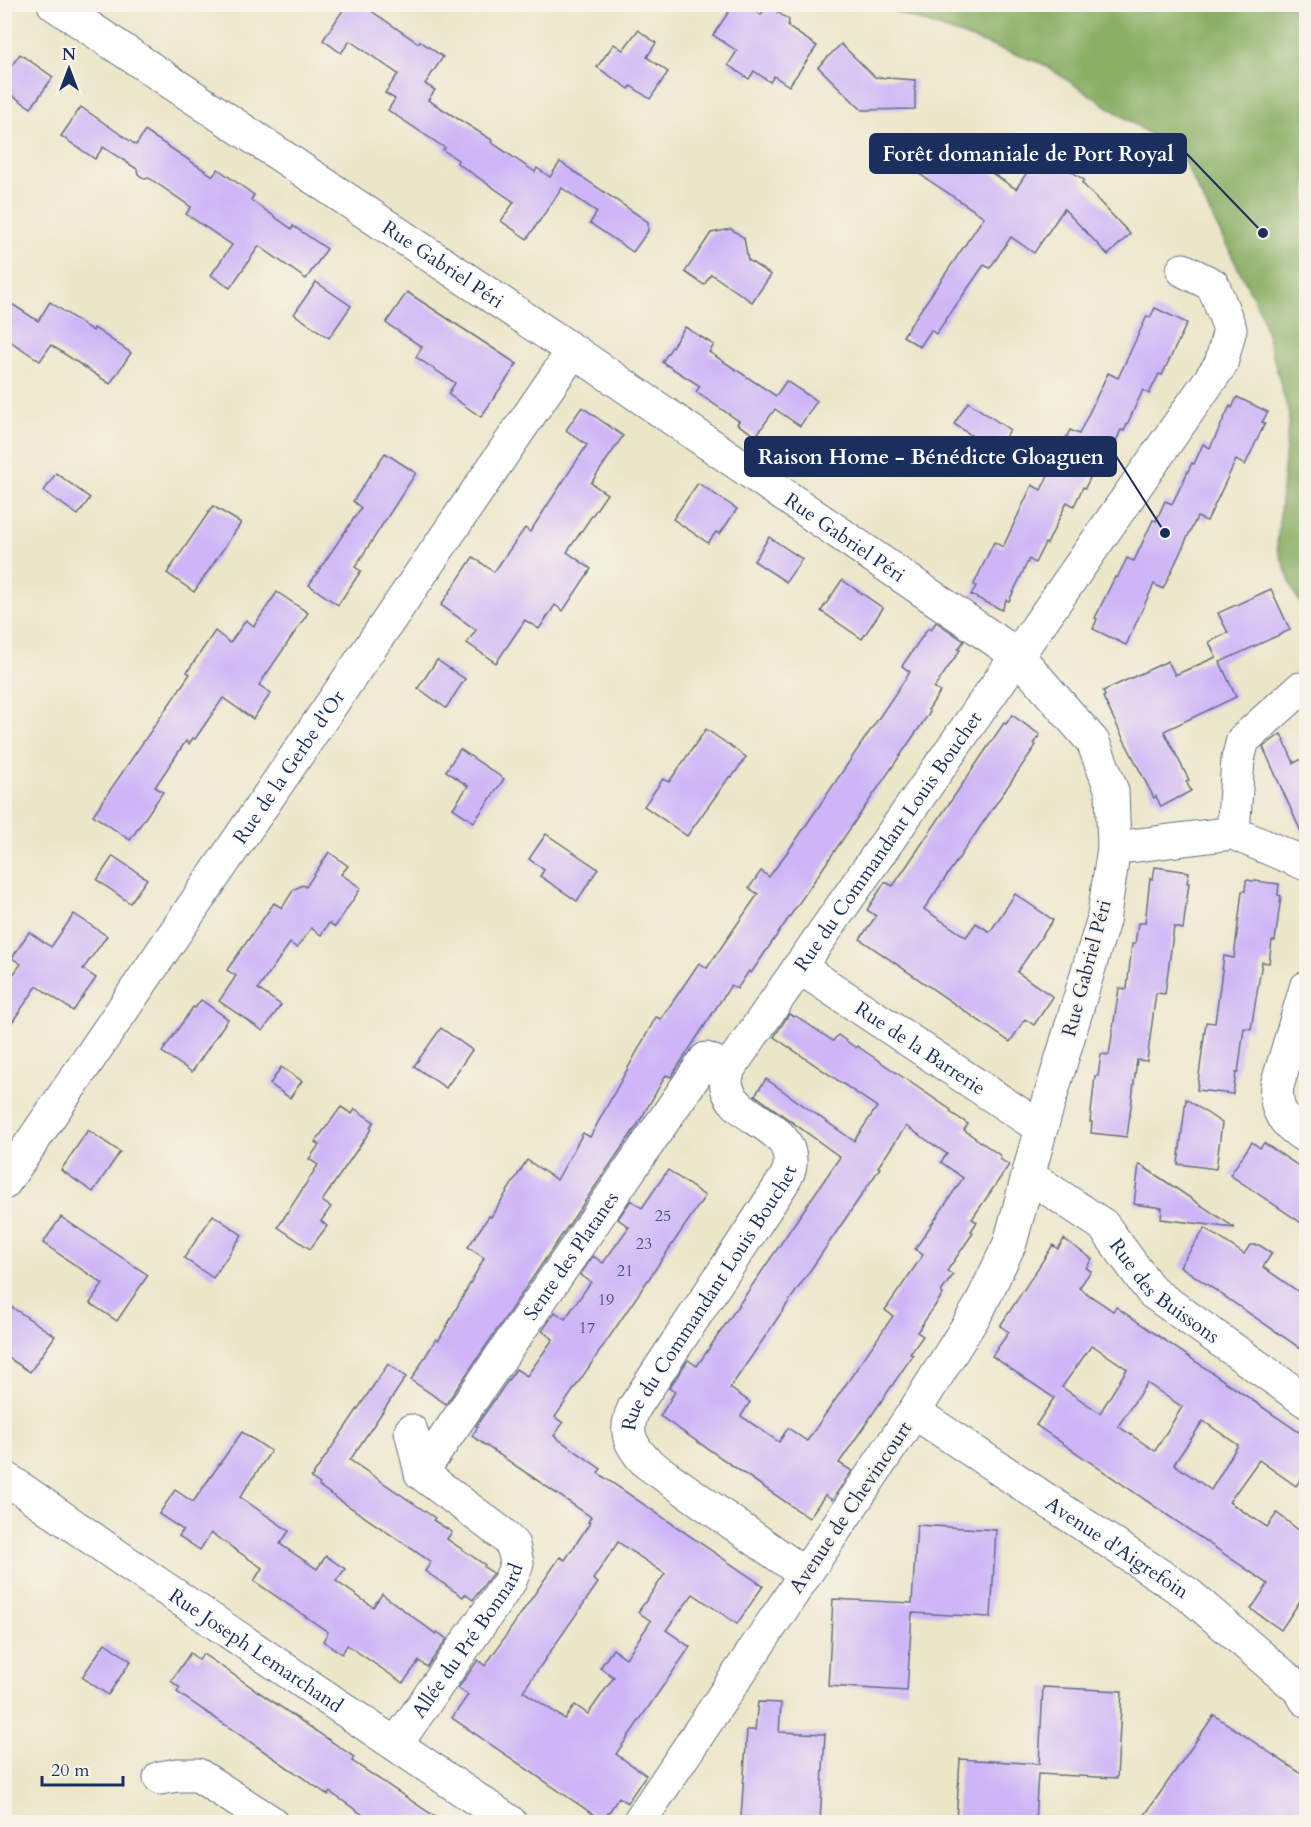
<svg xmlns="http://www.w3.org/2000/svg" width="1311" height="1827" font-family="Cardo,serif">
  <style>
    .forest { fill: #8aaf65; stroke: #526f62; stroke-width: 1.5 }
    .building { fill: #ceb5f7; fill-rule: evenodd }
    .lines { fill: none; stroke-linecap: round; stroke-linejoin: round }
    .minor-casing { stroke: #646f83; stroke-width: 35 }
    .minor { stroke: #fff; stroke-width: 33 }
    .labels { text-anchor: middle; stroke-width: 4.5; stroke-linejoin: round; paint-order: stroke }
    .number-label { font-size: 16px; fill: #485084 }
    .street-label { font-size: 20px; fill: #1b2f5e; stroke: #f7f3e8 }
    .leader { fill: none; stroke: #1b2f5e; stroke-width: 2 }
    .callout-dot { fill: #1b2f5e; stroke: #f7f3e8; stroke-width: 2 }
    .callout { fill: #1b2f5e; stroke: #1b2f5e; stroke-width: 2 }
    .callout-label { font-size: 21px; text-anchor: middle; font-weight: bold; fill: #fff }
  </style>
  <rect width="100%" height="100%" fill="#f7f3e8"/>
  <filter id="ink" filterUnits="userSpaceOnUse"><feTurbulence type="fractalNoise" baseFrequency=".0167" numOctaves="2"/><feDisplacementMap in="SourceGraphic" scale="12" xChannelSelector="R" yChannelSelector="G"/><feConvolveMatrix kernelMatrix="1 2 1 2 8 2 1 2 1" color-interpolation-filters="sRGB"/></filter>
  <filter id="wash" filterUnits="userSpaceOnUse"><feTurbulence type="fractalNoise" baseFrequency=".008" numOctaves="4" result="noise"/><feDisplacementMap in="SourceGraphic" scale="24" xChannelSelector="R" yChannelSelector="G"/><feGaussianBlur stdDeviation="1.35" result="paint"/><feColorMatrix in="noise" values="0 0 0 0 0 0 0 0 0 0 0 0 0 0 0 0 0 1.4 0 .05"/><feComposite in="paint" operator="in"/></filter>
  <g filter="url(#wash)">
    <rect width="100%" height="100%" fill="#ece6c9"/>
    <!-- forest -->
    <polygon class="forest" points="877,5 1306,5 1306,612 1294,593 1277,546 1289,414 1261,313 1180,154 1043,64"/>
    <g id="blocks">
      <!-- building -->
      <g class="building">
        <polygon points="347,4 361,4 418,43 420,41 443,57 425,84 435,90 428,100 492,140 491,142 535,172 537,168 550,177 560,162 648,222 648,231 633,252 590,223 597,212 562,188 527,239 501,221 514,202 457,163 458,160 443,150 445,148 388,110 395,99 385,93 398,74 350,41 341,53 323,40"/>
        <polygon points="734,4 745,4 761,15 767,5 789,20 788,27 817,46 789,86 774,76 770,82 754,71 749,79 728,65 737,51 713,35"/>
        <polygon points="638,30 656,43 647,57 668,72 650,99 631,86 629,89 597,67 614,44 623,50"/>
        <polygon points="841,44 875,77 915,80 915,109 862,110 818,67"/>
        <polygon points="20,54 53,77 31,108 4,90 4,76"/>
        <polygon points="81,107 136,145 145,131 213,176 218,169 254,195 251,200 292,229 293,226 327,249 306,279 259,246 230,288 211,275 232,245 186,214 191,207 149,178 145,179 138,174 137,169 103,147 95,159 61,136"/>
        <polygon points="940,139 1016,189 1041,151 1084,180 1082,183 1130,234 1108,255 1064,209 1034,253 1011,237 990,268 984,265 936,334 931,330 920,347 903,336 984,217 918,173"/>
        <polygon points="731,229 744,238 748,260 771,275 752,302 711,274 704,285 685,272 711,233"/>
        <polygon points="316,282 351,306 329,338 294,314"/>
        <polygon points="407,292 517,364 481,417 448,394 455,383 416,357 422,347 386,323"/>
        <polygon points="4,299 38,321 50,302 93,331 94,328 131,353 110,384 51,345 40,361 4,337"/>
        <polygon points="1155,308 1187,323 1162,375 1159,374 1149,394 1143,390 1124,431 1121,430 1112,450 1105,447 1085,488 1083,487 1074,506 1067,502 1047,544 1045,543 1035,563 1029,559 1009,601 1006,600 1002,610 971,595 976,586 974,584 994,542 1003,547 1032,485 1041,490 1070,430 1079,434 1108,373 1118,378 1147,316 1150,318"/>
        <polygon points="685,327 714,345 709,352 776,396 786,381 817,401 800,426 775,409 756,436 737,424 739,421 696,392 700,386 662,362"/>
        <polygon points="1237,397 1268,412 1262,422 1265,423 1245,465 1236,460 1207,521 1197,517 1163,589 1154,584 1126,645 1093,629 1097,619 1095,618 1115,577 1117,578 1127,558 1134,561 1153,520 1156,521 1165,501 1172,504 1192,463 1194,464 1203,444 1210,448 1230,406 1232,408"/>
        <polygon points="968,402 1010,430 983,471 961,457 974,437 954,424"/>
        <polygon points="582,407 623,436 591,483 607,494 567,552 591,569 563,611 555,605 539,629 525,620 496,663 467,643 476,630 441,605 473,557 494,572 525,528 530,532 587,445 566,430"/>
        <polygon points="385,453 416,473 355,567 361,571 338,605 309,585 361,508 353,501"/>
        <polygon points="56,473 90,498 78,515 44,491"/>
        <polygon points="698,483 737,509 720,534 716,532 708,543 673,519"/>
        <polygon points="213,506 241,523 194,592 167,573"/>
        <polygon points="769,537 802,559 786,582 754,561"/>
        <polygon points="842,580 883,608 862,639 821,611"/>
        <polygon points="1271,589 1290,630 1220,662 1236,697 1164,731 1189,780 1186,781 1191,791 1161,807 1156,796 1154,798 1123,738 1103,697 1105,696 1103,691 1168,661 1175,675 1216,657 1209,642 1228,633 1218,613"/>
        <polygon points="277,592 308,613 259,685 271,693 253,719 223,698 195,739 193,738 189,744 186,741 155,787 163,792 130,840 93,815 190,674 187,672 215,631 230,643 246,620 254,626"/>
        <polygon points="936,622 964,641 958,649 960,650 934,688 940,692 928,710 930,712 751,973 749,971 737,989 731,985 671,1077 666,1075 638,1124 446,1404 411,1380 436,1339 439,1340 484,1258 468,1247 489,1216 491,1217 527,1160 557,1180 583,1133 590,1137 656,1017 661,1019 699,963 707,968 758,894 749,888 761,871 769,877 796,840 910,672 902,666 928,628 931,630"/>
        <polygon points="437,660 465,679 446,708 418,688"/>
        <polygon points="1012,715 1040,735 1034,743 1036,745 924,909 966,937 976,923 990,932 1015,894 1053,920 1017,972 1053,997 1034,1025 1025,1019 1010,1042 860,939 876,916 867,910 885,882 893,886 1004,723 1006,724"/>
        <polygon points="706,729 746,757 732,777 730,776 687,836 644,806 663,779 669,782"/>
        <polygon points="1281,734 1294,763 1306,757 1306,843 1263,747"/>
        <polygon points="460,749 504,779 474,822 453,808 468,786 446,771"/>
        <polygon points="546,834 598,869 577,901 540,876 544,870 529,859"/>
        <polygon points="329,852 348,866 341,874 361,888 335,927 329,923 321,935 311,928 297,948 290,943 258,989 281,1005 263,1031 219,1001 236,976 227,970 274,903 282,908 294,889 303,885 306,887"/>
        <polygon points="113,856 147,879 130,903 97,880"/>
        <polygon points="1155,867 1189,872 1187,883 1189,883 1183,929 1174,927 1165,994 1156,993 1147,1061 1137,1060 1127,1137 1091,1133 1092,1122 1090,1122 1095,1076 1098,1076 1101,1054 1109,1055 1119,988 1127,989 1132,944 1135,944 1138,923 1145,923 1150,878 1153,879"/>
        <polygon points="1246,880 1279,884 1278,895 1281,896 1275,941 1272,941 1269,963 1262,962 1251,1029 1244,1028 1238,1073 1236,1073 1233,1094 1197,1090 1206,1022 1215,1023 1224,956 1234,958 1242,891 1245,891"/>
        <polygon points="74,914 107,936 83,969 96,978 73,1011 37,986 4,1034 4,987 21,964 12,958 29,932 51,947"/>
        <polygon points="201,1000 228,1019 192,1072 162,1052 193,1007 195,1008"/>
        <path d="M 789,1014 L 794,1017 L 796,1016 L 833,1041 L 838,1035 L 856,1048 L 857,1046 L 951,1110 L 950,1112 L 968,1124 L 964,1130 L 1001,1156 L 1000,1159 L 1009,1165 L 972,1219 L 977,1222 L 971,1231 L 973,1233 L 947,1271 L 953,1275 L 941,1292 L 943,1294 L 917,1332 L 923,1336 L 910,1354 L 913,1355 L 839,1463 L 852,1471 L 832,1500 L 825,1495 L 809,1518 L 660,1416 L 675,1392 L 669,1388 L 688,1360 L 697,1366 L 840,1157 L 755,1095 L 766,1079 L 854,1141 L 877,1107 L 774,1037 ZM 906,1126 L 947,1154 L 941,1162 L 963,1178 L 915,1249 L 923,1255 L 885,1310 L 893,1316 L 807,1441 L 788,1428 L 779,1442 L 741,1416 L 750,1402 L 730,1388 L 880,1168 L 878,1167 Z"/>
        <polygon points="441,1028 472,1050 446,1088 414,1066"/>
        <polygon points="281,1067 302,1081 290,1098 270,1084"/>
        <polygon points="1186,1099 1222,1123 1216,1169 1178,1164"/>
        <polygon points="341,1107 352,1114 355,1109 374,1122 370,1127 372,1128 322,1201 331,1207 321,1221 327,1226 310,1249 278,1227 318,1165 309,1159 319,1145 315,1142"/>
        <polygon points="88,1130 120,1152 93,1192 61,1170"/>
        <polygon points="1252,1142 1260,1148 1264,1143 1306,1171 1306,1226 1230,1175"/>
        <polygon points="1139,1164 1165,1181 1235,1228 1161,1219 1162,1208 1134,1204"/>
        <path d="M 668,1170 L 705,1196 L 555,1417 L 563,1423 L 554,1436 L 601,1469 L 598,1473 L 763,1586 L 737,1624 L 693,1594 L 666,1630 L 690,1647 L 616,1754 L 646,1775 L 627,1803 L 619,1797 L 603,1821 L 452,1718 L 468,1695 L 458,1688 L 478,1660 L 485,1666 L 560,1557 L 565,1560 L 590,1523 L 588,1522 L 591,1517 L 472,1436 L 478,1427 L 476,1426 L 516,1369 L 527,1376 L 553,1339 L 542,1331 L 555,1312 L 565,1319 L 591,1282 L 580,1275 L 593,1256 L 603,1263 L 629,1227 L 618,1219 L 631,1200 L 642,1208 ZM 618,1542 L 665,1574 L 638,1612 L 651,1621 L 626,1658 L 613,1649 L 600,1668 L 614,1677 L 588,1714 L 575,1705 L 565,1719 L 523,1691 L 598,1583 L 593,1579 Z"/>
        <polygon points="213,1215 242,1235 213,1278 184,1258"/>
        <polygon points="61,1217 148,1275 117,1321 90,1303 103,1284 43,1243"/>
        <polygon points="1205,1228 1244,1254 1250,1245 1259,1245 1272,1253 1263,1267 1306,1297 1306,1352 1180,1266"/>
        <path d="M 1064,1239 L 1092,1259 L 1086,1268 L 1091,1271 L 1079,1288 L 1113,1311 L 1116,1307 L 1306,1437 L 1306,1471 L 1296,1486 L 1259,1460 L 1229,1502 L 1267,1527 L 1277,1513 L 1306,1536 L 1306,1592 L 1281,1630 L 1251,1609 L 1268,1584 L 1036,1425 L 1054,1398 L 992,1356 L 1009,1332 L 1000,1326 L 1053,1245 L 1058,1249 ZM 1092,1345 L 1127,1369 L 1100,1413 L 1062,1387 ZM 1147,1383 L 1182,1407 L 1155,1451 L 1118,1426 ZM 1203,1421 L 1238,1445 L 1211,1490 L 1174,1464 Z"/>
        <polygon points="4,1302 55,1336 30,1372 4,1355"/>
        <polygon points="388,1364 406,1377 350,1460 435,1518 433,1520 452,1532 447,1539 485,1565 484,1567 493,1573 473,1600 465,1594 463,1597 425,1571 431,1562 319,1486 320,1484 311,1478"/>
        <polygon points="242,1432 271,1451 240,1497 289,1531 280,1544 317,1569 326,1556 345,1569 336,1581 373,1607 382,1594 436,1634 437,1632 447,1639 427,1667 419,1661 403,1683 347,1645 342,1654 323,1641 328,1632 254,1581 262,1568 211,1533 200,1550 179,1536 183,1530 159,1514 175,1490 193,1502"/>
        <polygon points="917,1525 996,1530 991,1617 912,1613 907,1691 828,1686 833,1599 912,1603"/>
        <polygon points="105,1643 131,1661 108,1695 82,1677"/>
        <polygon points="190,1653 199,1660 203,1654 354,1757 352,1761 443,1822 373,1822 330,1792 328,1795 177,1692 180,1688 171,1681"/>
        <polygon points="1043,1687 1122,1691 1117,1778 1038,1774 1035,1822 956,1822 960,1759 1039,1764"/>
        <polygon points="758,1702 781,1703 779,1732 825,1734 820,1822 741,1817 747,1730 755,1730"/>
        <polygon points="1214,1715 1306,1777 1306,1813 1300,1822 1140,1822"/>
      </g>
    </g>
  </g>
  <g filter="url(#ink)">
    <use href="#blocks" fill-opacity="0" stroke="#646f83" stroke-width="1.5"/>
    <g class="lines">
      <defs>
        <g id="minor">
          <path id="s1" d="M 54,4 L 587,360 L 1017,655 L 1093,742 L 1112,791 L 1114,848 L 1103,921 L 1041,1128 L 1010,1243 L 979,1308 L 914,1412 L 639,1822"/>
          <polyline points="1233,833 1238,759 1243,740 1300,689"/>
          <polyline points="1114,848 1233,833 1306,864"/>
          <path id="s2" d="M 799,967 L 1041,1128"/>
          <path d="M 1306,988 L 1277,1086 C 1274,1112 1286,1124 1306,1137"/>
          <path id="s3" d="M 1029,1176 L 1103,1225 L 1152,1292 L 1306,1401"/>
          <path id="s4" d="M 4,1183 L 573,351"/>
          <path id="s5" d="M 914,1412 L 1188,1594 L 1300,1690 L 1306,1700"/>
          <path id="s6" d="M 421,1473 L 706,1059 L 729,1068"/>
          <path id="s7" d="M 4,1477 L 123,1560 L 510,1822"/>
          <path id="s8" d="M 805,1574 L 647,1463 C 630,1445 623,1432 634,1408 L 783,1182 C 786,1177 790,1170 790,1165 C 794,1122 729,1120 726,1082 C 726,1078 728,1072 729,1068 L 1221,364 L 1230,329 L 1213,285 L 1183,270"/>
          <path id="s9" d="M 396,1744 L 510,1581 L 517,1563 L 513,1545 L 501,1533 L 421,1473 L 411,1431"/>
          <polyline points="160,1778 177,1775 198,1775 271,1822"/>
        </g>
      </defs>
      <!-- minor casing -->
      <use href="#minor" class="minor-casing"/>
      <!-- minor -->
      <use href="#minor" class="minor"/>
    </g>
  </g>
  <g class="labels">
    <!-- number labels -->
    <g class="number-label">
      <text x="663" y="1221">25</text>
      <text x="644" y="1249">23</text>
      <text x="625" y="1276">21</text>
      <text x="606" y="1305">19</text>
      <text x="587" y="1333">17</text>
    </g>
    <!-- street labels -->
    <g class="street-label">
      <text dy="7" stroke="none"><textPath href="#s1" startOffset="468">Rue Gabriel Péri</textPath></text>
      <text dy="7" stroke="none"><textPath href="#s1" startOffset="954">Rue Gabriel Péri</textPath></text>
      <text dy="7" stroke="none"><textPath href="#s4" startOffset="504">Rue de la Gerbe d'Or</textPath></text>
      <text dy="7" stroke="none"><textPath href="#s8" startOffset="945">Rue du Commandant Louis Bouchet</textPath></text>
      <text transform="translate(1086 968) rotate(-75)" y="7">Rue Gabriel Péri</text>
      <text dy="7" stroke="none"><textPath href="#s2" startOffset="146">Rue de la Barrerie</textPath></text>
      <text dy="7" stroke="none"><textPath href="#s6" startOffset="264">Sente des Platanes</textPath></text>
      <text dy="7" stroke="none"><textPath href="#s3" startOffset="180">Rue des Buissons</textPath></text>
      <text dy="7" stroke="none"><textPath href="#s8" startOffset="387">Rue du Commandant Louis Bouchet</textPath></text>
      <text transform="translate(850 1507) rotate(-56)" y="7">Avenue de Chevincourt</text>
      <text dy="7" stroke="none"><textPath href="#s5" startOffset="244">Avenue d'Aigrefoin</textPath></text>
      <text dy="7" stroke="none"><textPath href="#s9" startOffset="126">Allée du Pré Bonnard</textPath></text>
      <text dy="7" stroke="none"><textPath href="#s7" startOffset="306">Rue Joseph Lemarchand</textPath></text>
    </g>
  </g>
  <!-- callouts -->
  <path class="leader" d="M1263 233L1186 153M1165 533L1116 456"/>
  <g class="callout-dot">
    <circle cx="1263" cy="233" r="6"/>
    <circle cx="1165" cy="533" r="6"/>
  </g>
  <g class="callout">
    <rect x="870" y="134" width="316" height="39" rx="6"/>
    <rect x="745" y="437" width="371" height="39" rx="6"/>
  </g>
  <g class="callout-label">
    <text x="1028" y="161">Forêt domaniale de Port Royal</text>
    <text x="931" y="464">Raison Home - Bénédicte Gloaguen</text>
  </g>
  <!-- margin -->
  <rect width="1311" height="1827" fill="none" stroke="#f7f3e8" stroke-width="24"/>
  <!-- north arrow -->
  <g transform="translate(69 69)" stroke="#f7f3e8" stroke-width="4.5" paint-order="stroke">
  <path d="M0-4.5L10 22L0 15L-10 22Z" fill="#1b2f5e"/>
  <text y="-9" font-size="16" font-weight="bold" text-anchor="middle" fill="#1b2f5e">N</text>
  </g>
  <!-- scale -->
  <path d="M42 1776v9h81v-9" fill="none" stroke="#1b2f5e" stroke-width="3"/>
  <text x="51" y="1776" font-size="18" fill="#1b2f5e" stroke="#f7f3e8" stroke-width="4.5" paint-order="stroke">20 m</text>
</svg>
